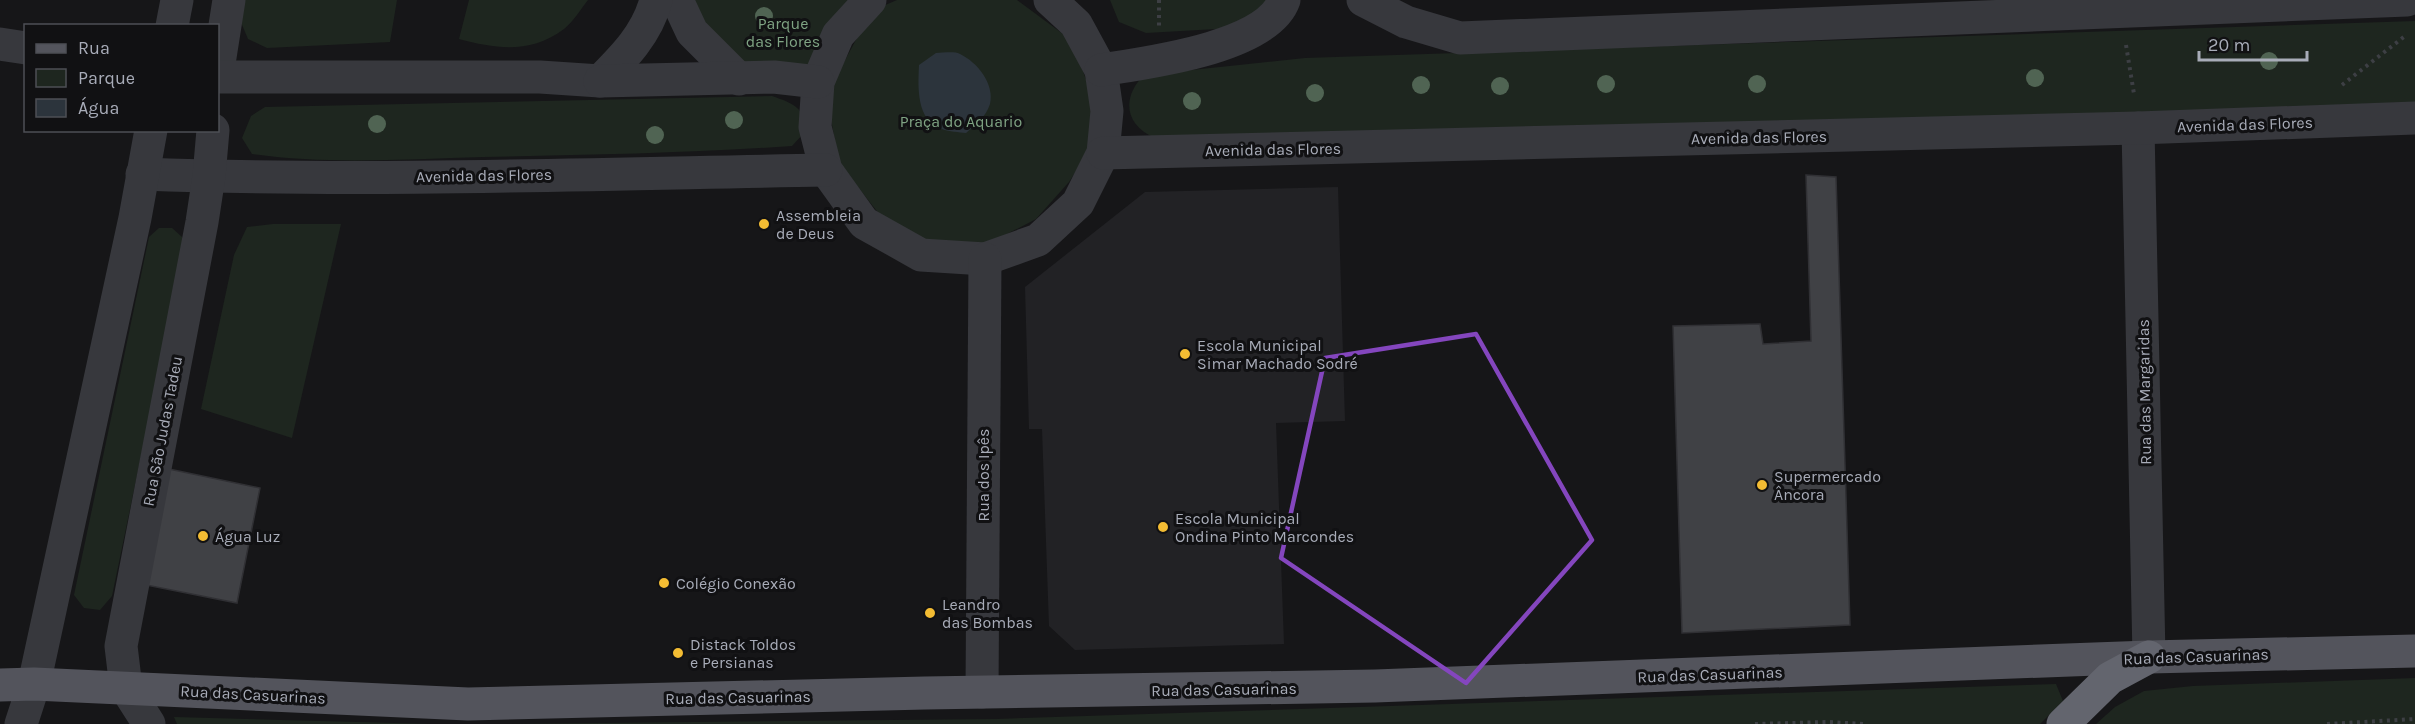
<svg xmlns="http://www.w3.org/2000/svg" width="2415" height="724" font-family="Karla,sans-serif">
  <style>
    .built { fill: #222225 }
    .green { fill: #1e261f }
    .water { fill: #2c343c }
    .building { fill: #404145; stroke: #303034; stroke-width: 1.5 }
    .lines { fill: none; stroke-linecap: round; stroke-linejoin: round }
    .path { stroke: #3d3f44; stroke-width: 4; stroke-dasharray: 3 4.5; stroke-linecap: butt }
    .minor { stroke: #37383d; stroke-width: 33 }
    .major { stroke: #53545c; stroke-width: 33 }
    .highway { stroke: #63656e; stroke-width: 33 }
    .tree { fill: #506453 }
    .marked { fill: none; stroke: #8446be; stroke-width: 4.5; stroke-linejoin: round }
    .poi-dot { fill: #f3bc33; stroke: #111113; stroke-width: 2 }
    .labels { text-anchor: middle; stroke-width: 6; stroke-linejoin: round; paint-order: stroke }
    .park-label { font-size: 16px; fill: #7fa383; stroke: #111113 }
    .street-label { font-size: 16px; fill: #a8acb8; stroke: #111113 }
    .poi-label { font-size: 16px; fill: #a8acb8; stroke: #111113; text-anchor: start }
  </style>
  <rect width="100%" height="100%" fill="#161618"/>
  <!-- built -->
  <polygon class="built" points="1338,187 1345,421 1276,423 1284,644 1075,650 1049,626 1042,429 1029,429 1025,287 1145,192"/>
  <!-- green -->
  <g class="green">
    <polygon points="244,0 397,0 390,42 267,48 248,39 240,20"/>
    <path d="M 469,0 L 588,0 C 581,9 573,22 564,29 C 530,54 497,49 459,39 Z"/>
    <polygon points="694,0 850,0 808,67 745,66 706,26"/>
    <polygon points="897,0 1017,0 1067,37 1083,71 1097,112 1091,148 1069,182 1036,219 984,246 930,245 887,224 839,163 829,108 831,86 857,38 883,6"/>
    <polygon points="1110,0 1270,0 1234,28 1146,33 1119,22"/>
    <path d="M 2415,21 L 2415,102 L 2135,113 L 1155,138 C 1125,125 1121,98 1144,75 L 1305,58 Z"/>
    <path d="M 772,96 C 794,104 806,107 804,133 L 792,146 C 689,153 586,155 483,157 C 406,159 328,165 252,154 L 242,138 L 251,116 L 265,107 Z"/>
    <polygon points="273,224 341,224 292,438 201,409 234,255 247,227"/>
    <polygon points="159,228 172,228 182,237 183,253 112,596 100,610 84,608 74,595 149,237"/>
    <polygon points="2415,678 2415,724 2096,724 2115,707 2144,691 2193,686"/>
    <polygon points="2056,684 2063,701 2040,724 501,724 997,719"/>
    <polygon points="174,717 433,724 177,724"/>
  </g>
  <!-- water -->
  <path class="water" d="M 936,53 C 943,53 954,51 960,54 C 977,62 995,84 990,104 C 986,117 976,124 966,133 C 959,132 949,132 942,129 C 916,121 918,87 919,65 Z"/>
  <!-- building -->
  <g class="building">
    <polygon points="1806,175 1836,177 1850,625 1682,633 1673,326 1760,324 1763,344 1811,341"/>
    <polygon points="169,469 260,488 237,603 146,585"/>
  </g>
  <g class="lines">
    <!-- path -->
    <g class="path">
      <polyline points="1159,0 1159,26"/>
      <polyline points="2126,45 2134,94"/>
      <polyline points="2342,85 2405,36"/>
      <polyline points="1755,724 1828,722 1864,724"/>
      <polyline points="2327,724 2415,719"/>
    </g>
    <!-- minor -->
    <g class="minor">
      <polyline points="677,0 692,32 739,79"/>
      <polyline points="870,0 838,35 818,82 815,127 826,170 864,223 921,255 985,259 1038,240 1078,203 1103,153 1107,111 1101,70 1076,24 1050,0"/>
      <polyline points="1363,0 1406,22 1460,38 2407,0"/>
      <polyline points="172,26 177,0"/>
      <polyline points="0,44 26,48"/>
      <polyline points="218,70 229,0"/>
      <path d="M 1101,70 C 1145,63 1267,48 1284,0"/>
      <path d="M 218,77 L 540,77 L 600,81 C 624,57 647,34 656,0"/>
      <polyline points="600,81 774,77 818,82"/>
      <polyline points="2138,128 2149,657"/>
      <polyline points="1103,153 2138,128 2415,118"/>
      <path d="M 142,174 C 369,182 598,174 826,170"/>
      <polyline points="982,692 985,259"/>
      <polyline points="21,724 34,684 135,218 151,130"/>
      <polyline points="149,724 126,688 121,646 202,222 209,176 213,130"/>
    </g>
    <!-- major -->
    <polyline class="major" points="0,685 34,684 468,704 925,693 1375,686 2149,657 2415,651"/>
    <!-- highway -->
    <polyline class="highway" points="2063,724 2110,678 2149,657"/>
  </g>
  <!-- trees -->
  <g class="tree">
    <circle cx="764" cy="16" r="9"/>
    <circle cx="2269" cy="61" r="9"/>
    <circle cx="2035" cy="78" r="9"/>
    <circle cx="1606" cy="84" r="9"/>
    <circle cx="1757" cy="84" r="9"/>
    <circle cx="1421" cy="85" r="9"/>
    <circle cx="1500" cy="86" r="9"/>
    <circle cx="1315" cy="93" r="9"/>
    <circle cx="1192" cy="101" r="9"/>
    <circle cx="734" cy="120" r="9"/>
    <circle cx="377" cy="124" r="9"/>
    <circle cx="655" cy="135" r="9"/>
  </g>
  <!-- marked area -->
  <path class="marked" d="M 1476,334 L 1592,540 L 1466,683 L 1281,558 L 1325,358 Z"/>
  <!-- markers -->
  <g class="poi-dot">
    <circle cx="764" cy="224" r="6"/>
    <circle cx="1185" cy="354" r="6"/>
    <circle cx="1762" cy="485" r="6"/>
    <circle cx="1163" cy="527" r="6"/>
    <circle cx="203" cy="536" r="6"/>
    <circle cx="664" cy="583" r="6"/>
    <circle cx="930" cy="613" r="6"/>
    <circle cx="678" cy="653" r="6"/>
  </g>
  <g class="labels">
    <!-- park labels -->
    <g class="park-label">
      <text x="783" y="29">Parque<tspan x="783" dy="18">das Flores</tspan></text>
      <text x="961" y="127">Praça do Aquario</text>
    </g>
    <!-- street labels -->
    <g class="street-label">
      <text transform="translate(2245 124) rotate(-2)" y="6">Avenida das Flores</text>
      <text transform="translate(1759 137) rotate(-1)" y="6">Avenida das Flores</text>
      <text transform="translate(1273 149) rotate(-1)" y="6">Avenida das Flores</text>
      <text transform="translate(484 175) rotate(-1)" y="6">Avenida das Flores</text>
      <text transform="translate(2144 392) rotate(-91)" y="6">Rua das Margaridas</text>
      <text transform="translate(162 431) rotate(-79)" y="6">Rua São Judas Tadeu</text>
      <text transform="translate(983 475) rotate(-90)" y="6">Rua dos Ipês</text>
      <text transform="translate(2196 656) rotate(-2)" y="6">Rua das Casuarinas</text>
      <text transform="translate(1710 674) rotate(-2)" y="6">Rua das Casuarinas</text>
      <text transform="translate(1224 689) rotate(-1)" y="6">Rua das Casuarinas</text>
      <text transform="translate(253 694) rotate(3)" y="6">Rua das Casuarinas</text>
      <text transform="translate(738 697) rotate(-1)" y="6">Rua das Casuarinas</text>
    </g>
    <!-- poi labels -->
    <g class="poi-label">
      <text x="776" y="221">Assembleia<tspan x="776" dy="18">de Deus</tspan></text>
      <text x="1197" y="351">Escola Municipal<tspan x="1197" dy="18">Simar Machado Sodré</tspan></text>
      <text x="1774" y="482">Supermercado<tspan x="1774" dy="18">Âncora</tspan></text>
      <text x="1175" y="524">Escola Municipal<tspan x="1175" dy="18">Ondina Pinto Marcondes</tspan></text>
      <text x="215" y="542">Água Luz</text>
      <text x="676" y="589">Colégio Conexão</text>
      <text x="942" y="610">Leandro<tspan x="942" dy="18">das Bombas</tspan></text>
      <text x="690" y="650">Distack Toldos<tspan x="690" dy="18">e Persianas</tspan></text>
    </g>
  </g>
  <!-- legend -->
  <rect x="24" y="24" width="195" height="108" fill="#111113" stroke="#4d4f55" stroke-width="1.5"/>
  <rect x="36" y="44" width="30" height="9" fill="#53545c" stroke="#4d4f55" stroke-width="1.5"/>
  <text x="78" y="54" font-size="18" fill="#a8acb8">Rua</text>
  <rect x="36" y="69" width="30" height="18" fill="#1e261f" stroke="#4d4f55" stroke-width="1.5"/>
  <text x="78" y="84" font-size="18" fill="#a8acb8">Parque</text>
  <rect x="36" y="99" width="30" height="18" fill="#2c343c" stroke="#4d4f55" stroke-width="1.5"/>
  <text x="78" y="114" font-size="18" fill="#a8acb8">Água</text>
  <!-- scale -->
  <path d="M2199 51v9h108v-9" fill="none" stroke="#a8acb8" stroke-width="3"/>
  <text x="2208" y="51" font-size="18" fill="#a8acb8" stroke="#111113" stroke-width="4.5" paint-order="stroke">20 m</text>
</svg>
